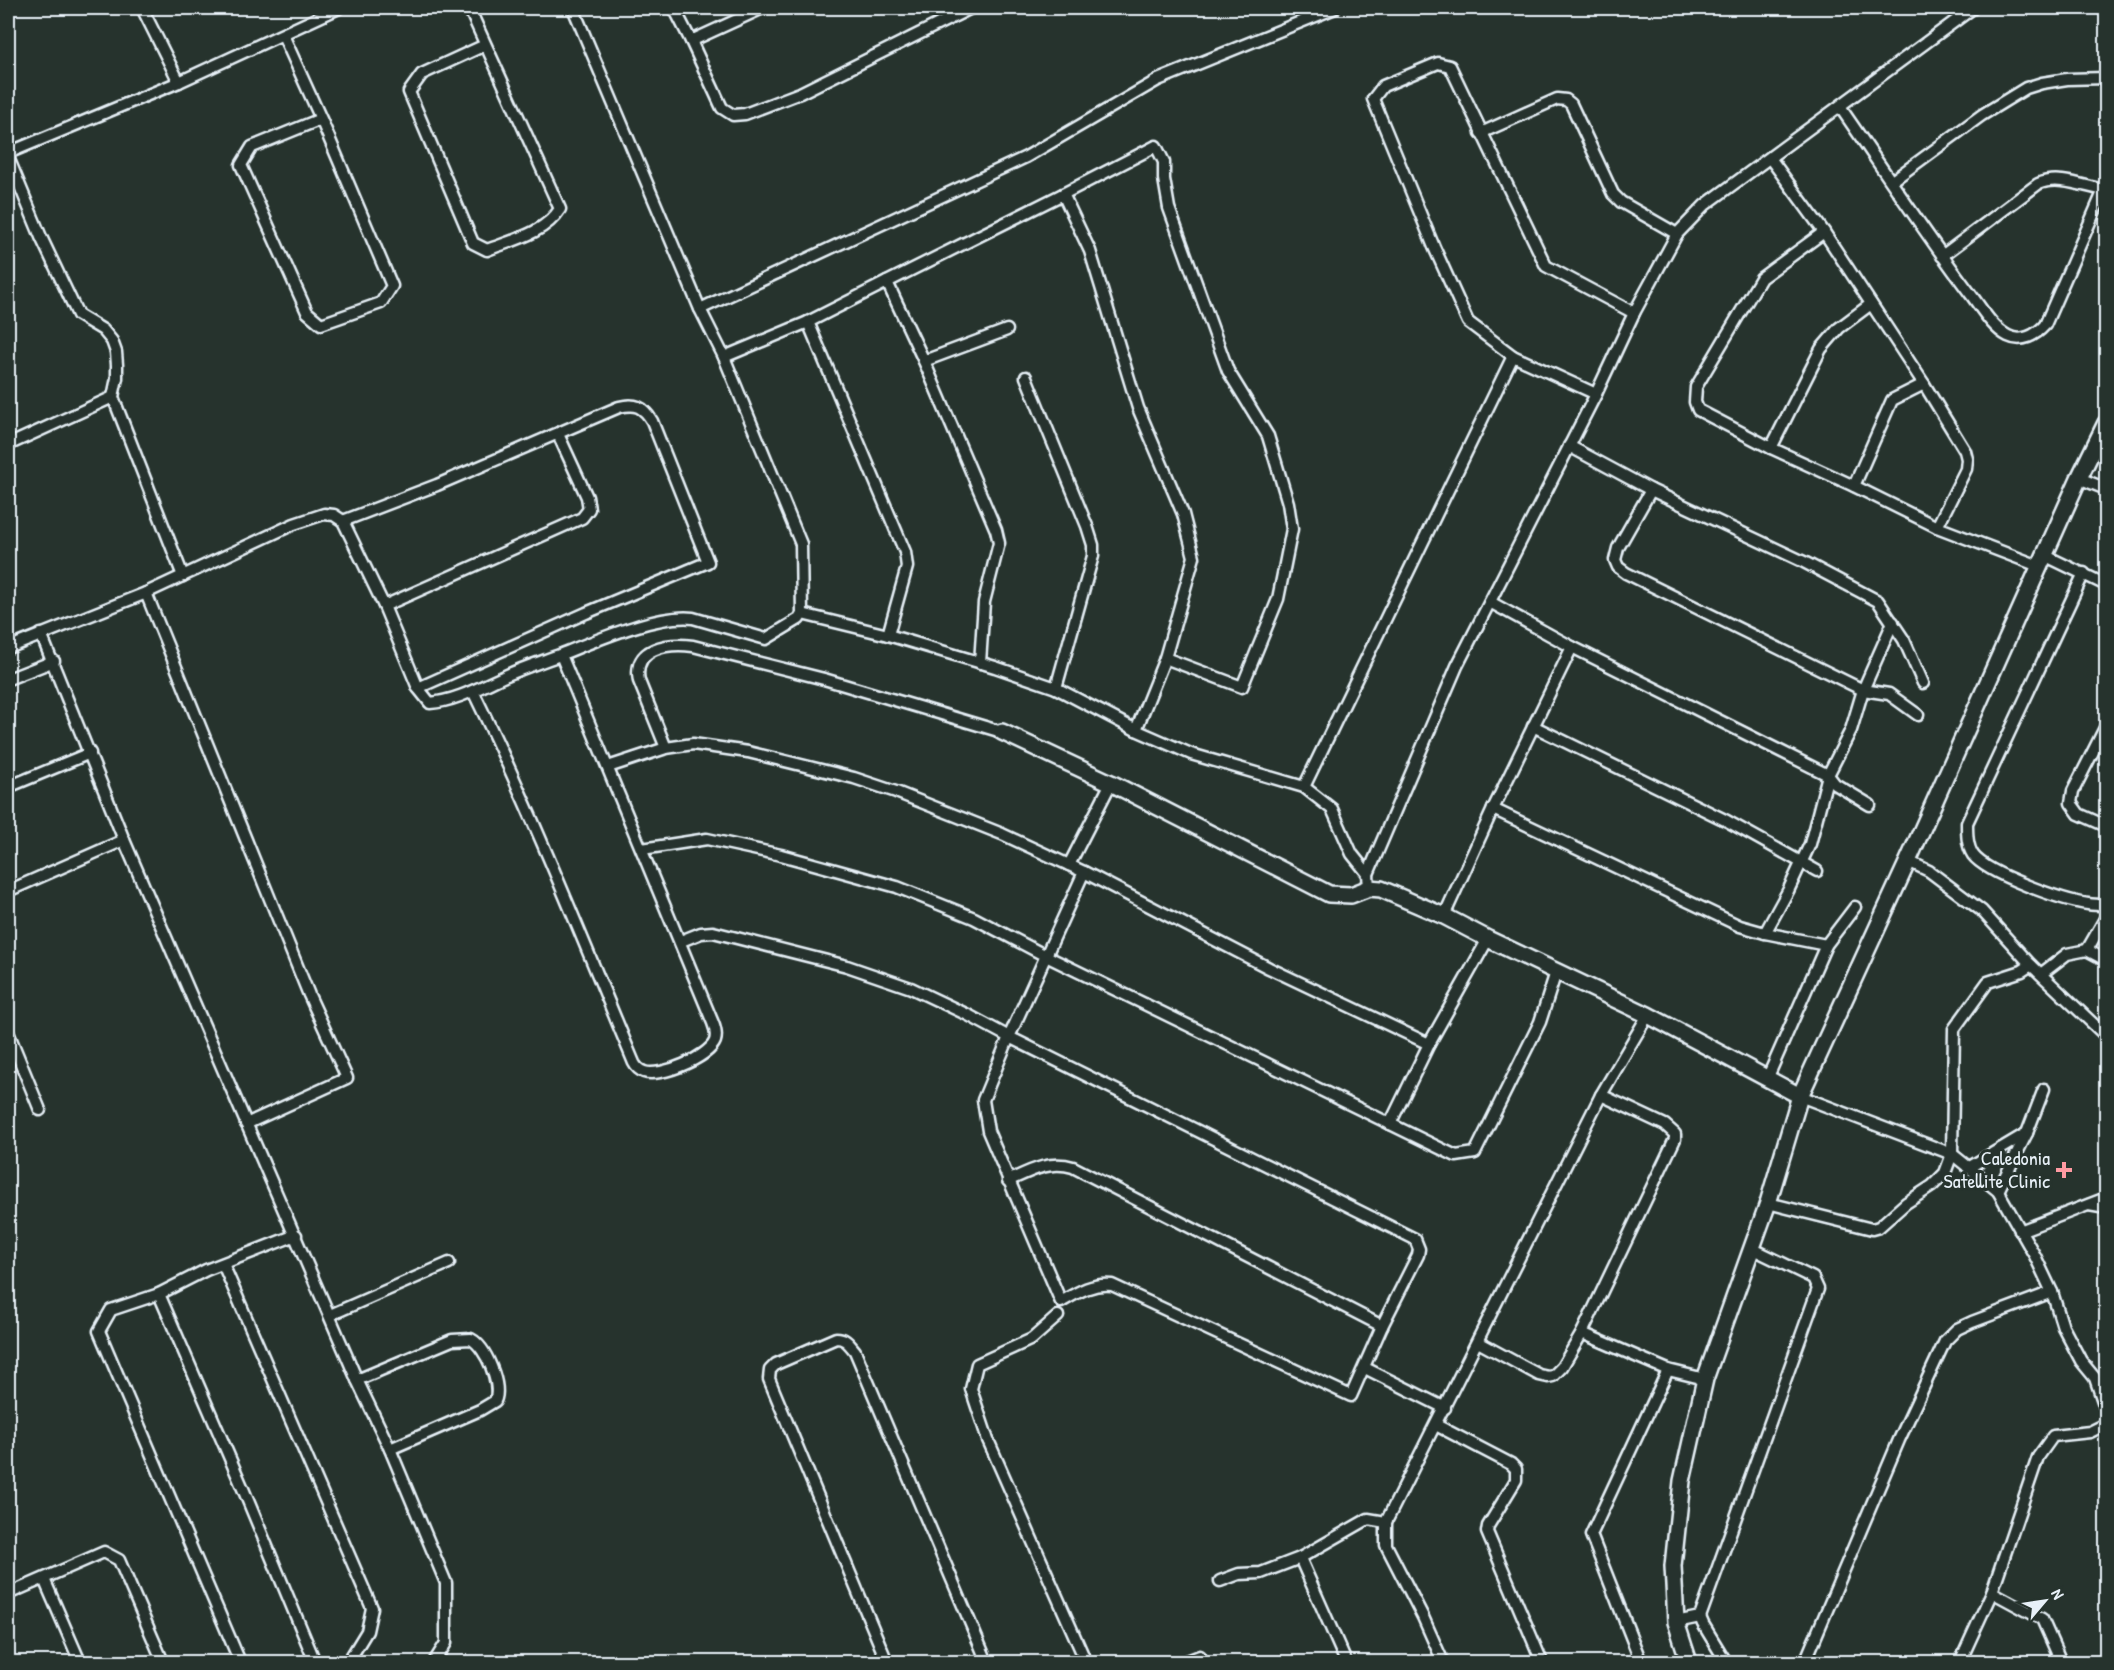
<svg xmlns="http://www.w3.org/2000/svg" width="2114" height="1670" font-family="'Patrick Hand',sans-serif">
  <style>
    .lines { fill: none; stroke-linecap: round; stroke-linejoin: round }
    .street-casing { stroke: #e8f1f8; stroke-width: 15 }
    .secondary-casing { stroke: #e8f1f8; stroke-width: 20 }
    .street { stroke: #26332d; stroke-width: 10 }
    .secondary { stroke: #26332d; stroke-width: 15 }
    .poi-dot { fill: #ff9aa2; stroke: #26332d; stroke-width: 2 }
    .labels { text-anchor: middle; stroke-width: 6; stroke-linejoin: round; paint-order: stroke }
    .poi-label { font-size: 20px; fill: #e8f1f8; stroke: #26332d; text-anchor: end }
  </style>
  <rect width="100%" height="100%" fill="#26332d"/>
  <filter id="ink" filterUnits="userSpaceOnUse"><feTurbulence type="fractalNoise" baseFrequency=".0167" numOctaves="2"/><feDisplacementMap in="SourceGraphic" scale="12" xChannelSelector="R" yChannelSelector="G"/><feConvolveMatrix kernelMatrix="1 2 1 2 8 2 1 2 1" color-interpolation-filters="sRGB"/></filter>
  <g filter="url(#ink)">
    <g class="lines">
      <defs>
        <g id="street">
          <polyline points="142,8 179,82"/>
          <path d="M 469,8 L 560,209 C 545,233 513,240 487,250 L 473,243 L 409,92 L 422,74 L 485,45"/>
          <polyline points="674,8 691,41 763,8"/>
          <polyline points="283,35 321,119 392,286 381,303 321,324 307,312 241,165 252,147 321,119"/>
          <polyline points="691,41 722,108 733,115 745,114 800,93 971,8"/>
          <path d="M 1840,107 C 1883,169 1924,232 1969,292 C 1980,306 1992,328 2008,336 C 2022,343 2036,335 2045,325 L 2104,190 C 2083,186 2058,175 2038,184 L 1942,256"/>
          <polyline points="1481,133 1557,99 1566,100 1571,104 1613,194 1621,202 1677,234"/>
          <polyline points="8,153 179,82 339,8"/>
          <polyline points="8,157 41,237 78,315 103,330 112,341 116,352 117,365 117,378 113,397 183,576"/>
          <polyline points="1770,158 1824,232 1924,384 1965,451 1967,459 1966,469 1937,527"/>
          <polyline points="1892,181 1982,115 2026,88 2042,83 2067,79 2106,78"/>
          <polyline points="1063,194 1156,146 1164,162 1164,179 1169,208 1228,371 1268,436 1288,503 1292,529 1278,599 1242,687 1165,658"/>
          <polyline points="1824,232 1761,278 1696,387 1695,402 1698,410 1771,448 1854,486 1937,527 2039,566"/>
          <polyline points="887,282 1063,194 1090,251 1138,408 1183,514 1194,557 1165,658 1136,730"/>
          <polyline points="700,309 1026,157 1158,80 1335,8"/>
          <polyline points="808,322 887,282 924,361 996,530 999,543 984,602 980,663"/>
          <polyline points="724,357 808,322 905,552 907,567 888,635"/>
          <polyline points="924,361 1007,330"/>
          <polyline points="1026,377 1087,526 1093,545 1093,556 1056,688"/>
          <polyline points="1596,394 1513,356 1468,322 1434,247 1373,99 1383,86 1438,63 1450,66 1546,266 1634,313"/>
          <polyline points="8,445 113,397"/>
          <polyline points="1569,446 1651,490 1804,562 1878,601 1904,640 1923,683"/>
          <polyline points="1771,448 1821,349 1839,328 1871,304"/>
          <polyline points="2079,478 2106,489"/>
          <polyline points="1854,486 1892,400 1924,384"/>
          <polyline points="1651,490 1618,548 1615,560 1618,567 1626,573 1863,690 1889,694 1918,715"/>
          <path d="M 343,521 L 437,485 L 619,407 C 635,403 643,406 652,421 L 708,562 L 586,613 L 418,688"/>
          <polyline points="2044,555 2106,585"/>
          <path d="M 2084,573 L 1967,823 C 1967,834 1967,846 1973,855 C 1987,874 2064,901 2088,904 C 2094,905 2100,905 2106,905"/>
          <polyline points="146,593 309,995 347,1078 246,1124"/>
          <polyline points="1490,602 1572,647 1828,775 1835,784 1870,805"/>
          <polyline points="384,606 582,518 589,509 587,497 558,434"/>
          <polyline points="802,614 888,635 995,667 1056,688 1136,730 1191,754 1304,787 1332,809 1352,854 1368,874"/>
          <polyline points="41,634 124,840 357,1380 390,1449 446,1583 446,1643 434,1662"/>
          <path d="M 8,648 L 146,593 L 294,524 L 324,514 L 334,515 L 343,521 L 384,606 L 418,688 L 430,703 C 457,701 482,686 507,675 C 525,667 544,661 562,654 C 597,640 657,614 693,618 L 766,639 L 799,619 L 802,614 L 801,544 L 724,357 L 700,309 L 573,8"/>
          <polyline points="8,679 54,661"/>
          <path d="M 473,691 C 532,812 582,938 634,1063 C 636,1067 639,1070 644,1072 C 660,1078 709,1057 715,1041 C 717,1035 715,1028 713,1023 L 561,655"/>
          <polyline points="1533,726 1727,821 1817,871"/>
          <polyline points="2106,726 2073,791 2071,803 2079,814 2106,826"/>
          <path d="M 666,748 L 639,681 C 632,647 668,643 693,646 L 824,679 L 1002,732"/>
          <polyline points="608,767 666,748 693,744 748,752 854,778 896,792 1002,834 1069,865"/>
          <polyline points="8,787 90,753"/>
          <polyline points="1304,787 1513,356"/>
          <polyline points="1493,809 1740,926 1765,933 1826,945"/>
          <polyline points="642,849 707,839 781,855 897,887 974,918 1046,956 1456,1156 1475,1153 1540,1022 1556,972"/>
          <polyline points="1908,861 1929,871 1982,911 2031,965 2106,1036"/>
          <polyline points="1084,872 1269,968 1429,1044"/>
          <polyline points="1369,888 1368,874 1457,666 1596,394 1634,313 1677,234 1705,205 1973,8"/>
          <polyline points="8,891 124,840"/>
          <polyline points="1444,916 1493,809 1572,647"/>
          <polyline points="1765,933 1788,891 1810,844 1828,775 1851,730 1863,690 1893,622"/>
          <path d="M 681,941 L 701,933 L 713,932 L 847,966 L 911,988 L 968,1015 L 1009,1037 L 1415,1239 L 1419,1249 L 1418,1255 L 1382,1326 L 1351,1396 L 1112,1285 C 1092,1283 1078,1292 1061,1302 L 988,1131 L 983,1100 L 1009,1037 L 1084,872 L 1069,865 L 1111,783"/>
          <polyline points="2087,950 2106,917"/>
          <polyline points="2041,974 2067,954 2087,950 2106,960"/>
          <polyline points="8,1032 40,1110"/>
          <polyline points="1767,1079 1826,945 1855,907"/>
          <polyline points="1800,1096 1952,1154 1998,1191 2035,1256 2052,1292 2063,1327 2081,1361 2095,1378 2106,1410"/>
          <polyline points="1390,1124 1429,1044 1488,939"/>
          <polyline points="1968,1168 2027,1133 2044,1089"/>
          <path d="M 1008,1181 C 1030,1171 1049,1160 1073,1167 L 1382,1326"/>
          <polyline points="1998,1191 2027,1133"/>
          <polyline points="1768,1203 1872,1229 1879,1227 1906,1203 1932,1186 1945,1173 1952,1154 1954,1029 1988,982 2022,971 2031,965"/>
          <polyline points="2089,1205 2106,1208"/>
          <polyline points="2020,1231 2106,1198"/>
          <polyline points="223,1264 372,1608 367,1631 348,1662"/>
          <polyline points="159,1294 244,1491 315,1662"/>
          <polyline points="330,1315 449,1263"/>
          <polyline points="1058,1316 1032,1339 977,1364 971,1389 988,1440 1086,1662"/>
          <polyline points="1582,1333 1668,1370 1705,1379"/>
          <polyline points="1478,1342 1539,1375 1548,1377 1553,1376 1562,1367 1582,1333 1675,1139 1675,1134 1665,1125 1601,1095"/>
          <polyline points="1365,1368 1445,1408"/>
          <path d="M 357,1380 L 452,1340 L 471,1339 C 486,1347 502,1385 495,1401 L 480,1410 L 390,1449"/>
          <polyline points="1436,1425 1511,1464 1516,1469 1516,1480 1488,1526 1487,1532 1542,1662"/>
          <polyline points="1300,1558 1368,1519 1386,1522"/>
          <polyline points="44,1579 80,1662"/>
          <polyline points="1220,1581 1239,1574 1261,1573 1300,1558 1346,1662"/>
          <polyline points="1992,1592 2042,1619 2061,1662"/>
          <polyline points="8,1594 104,1552 119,1560 163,1662"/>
          <polyline points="1700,1617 1703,1624 1726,1662"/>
          <polyline points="1676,1622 1700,1617 1818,1289 1813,1278 1751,1248"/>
          <polyline points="240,1662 99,1331 111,1310 159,1294 206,1270 296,1235"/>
          <path d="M 887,1662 L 769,1379 L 770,1370 L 776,1364 L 836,1338 C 846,1338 849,1344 855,1351 L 987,1662"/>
          <polyline points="1184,1662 1200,1656 1202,1662"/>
          <polyline points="1443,1662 1423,1617 1386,1545 1386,1522 1601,1095 1648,1015"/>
          <polyline points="1641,1662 1591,1535 1668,1370"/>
          <polyline points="1805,1662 1899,1440 1945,1341 1957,1329 1972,1322 2052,1292"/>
          <polyline points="1960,1662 1992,1592 2038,1457 2053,1436 2090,1432 2106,1424"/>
        </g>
        <g id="secondary">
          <polyline points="1002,732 1111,783 1329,894 1351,895 1369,888 1381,889 1444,916 1488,939 1648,1015 1800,1096"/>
          <polyline points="1689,1662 1676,1622 1673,1566 1682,1481 1705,1379 1768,1203 1800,1096 1908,861 2079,478 2106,423"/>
        </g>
      </defs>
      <!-- street casing -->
      <use href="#street" class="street-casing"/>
      <!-- secondary casing -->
      <use href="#secondary" class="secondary-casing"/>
      <!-- street -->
      <use href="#street" class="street"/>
      <!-- secondary -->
      <use href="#secondary" class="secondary"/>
    </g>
  </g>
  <!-- markers -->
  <path class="poi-dot" d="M2061 1161h6v6h6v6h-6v6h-6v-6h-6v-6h6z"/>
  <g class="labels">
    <!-- poi labels -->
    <g class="poi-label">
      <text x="2050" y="1165">Caledonia<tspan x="2050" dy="23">Satellite Clinic</tspan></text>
    </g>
  </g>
  <!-- margin -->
  <rect width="2114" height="1670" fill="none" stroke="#26332d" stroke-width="30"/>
  <rect x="15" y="15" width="2084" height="1640" fill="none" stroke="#e8f1f8" stroke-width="2" filter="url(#ink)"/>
  <!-- north arrow -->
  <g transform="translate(2045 1601) rotate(61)" stroke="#26332d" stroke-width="4.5" paint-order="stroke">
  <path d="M0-4.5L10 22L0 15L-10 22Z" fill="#e8f1f8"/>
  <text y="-9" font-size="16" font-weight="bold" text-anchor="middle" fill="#e8f1f8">N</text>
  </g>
</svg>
